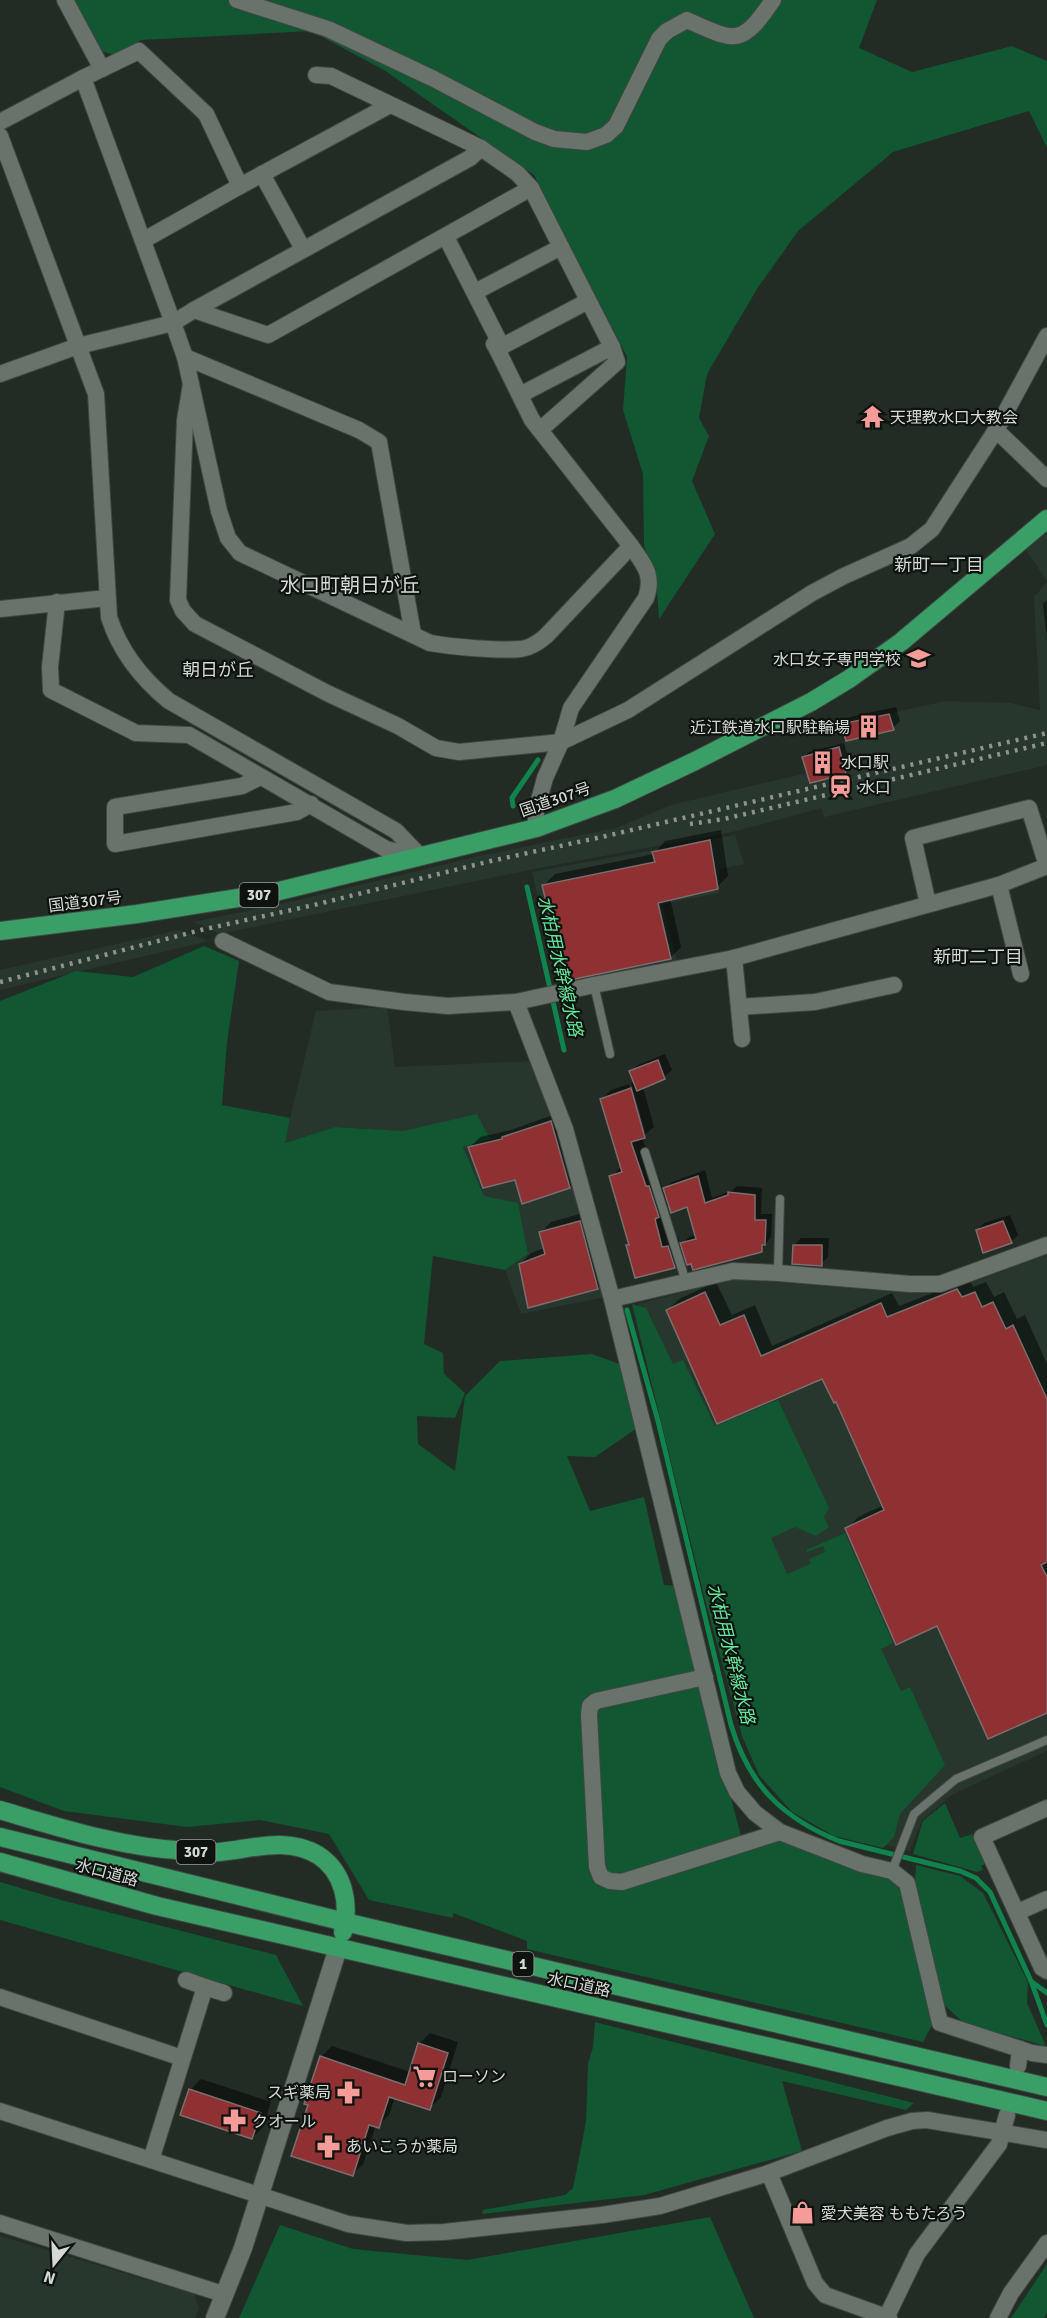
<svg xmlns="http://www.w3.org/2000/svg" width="1047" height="2318" font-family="Signika,'Noto Sans JP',sans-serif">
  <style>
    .built { fill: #28372d }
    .green { fill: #105732 }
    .shadow { fill: #0007; fill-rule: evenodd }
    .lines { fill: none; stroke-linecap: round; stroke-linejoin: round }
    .stream { stroke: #10844d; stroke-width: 5 }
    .building { fill: #8f3033; stroke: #7b6e6e; stroke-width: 1.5 }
    .lane-casing { stroke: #404742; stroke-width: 10 }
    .street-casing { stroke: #404742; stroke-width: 18 }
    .secondary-casing { stroke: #404742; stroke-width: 20 }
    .highway-casing { stroke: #404742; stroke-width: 20 }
    .lane { stroke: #69736c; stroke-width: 8 }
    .street { stroke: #69736c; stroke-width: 16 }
    .secondary { stroke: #69736c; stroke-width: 18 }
    .highway { stroke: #399f66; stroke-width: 18 }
    .rail { stroke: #8d938f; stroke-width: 4.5; stroke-dasharray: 3 6; stroke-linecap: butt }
    .labels { text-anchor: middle; stroke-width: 4.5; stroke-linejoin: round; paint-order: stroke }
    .shield { fill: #0f1310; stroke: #999e9b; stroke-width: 1.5 }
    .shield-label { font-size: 15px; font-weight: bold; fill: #d4d9d6 }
    .poi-label { font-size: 16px; fill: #d4d9d6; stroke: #0f1310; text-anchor: start }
    .street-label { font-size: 16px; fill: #d4d9d6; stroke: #0f1310 }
    .neighbourhood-label { font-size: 18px; fill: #d4d9d6; stroke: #0f1310 }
    .water-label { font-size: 18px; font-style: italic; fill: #64e79b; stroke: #0f1310 }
    .quarter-label { font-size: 20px; fill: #d4d9d6; stroke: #0f1310 }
  </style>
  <rect width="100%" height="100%" fill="#232b25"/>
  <!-- built -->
  <g class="built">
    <polygon points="1047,529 1047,581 1024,547"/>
    <polygon points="1047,582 1047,765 824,817 822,808 732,832 539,868 219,934 194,922 298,900 479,856 616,828 671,805 807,773 802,757 836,748 846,741 841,724 946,701 1011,703 1040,710 1034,597"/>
    <polygon points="735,835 744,864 719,869 719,893 662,904 677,962 559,988 532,872"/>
    <polygon points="179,930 209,941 0,990 0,970"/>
    <polygon points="387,1007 395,1067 531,1061 557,1129 605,1297 521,1314 505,1270 528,1254 484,1196 463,1147 477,1115 403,1131 335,1127 284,1143 316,1011"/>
    <polygon points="1047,1255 1047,1751 953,1794 922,1820 910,1851 834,1832 731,1695 638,1304 734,1279 912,1293 934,1292 962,1286"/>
    <polygon points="0,2236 194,2294 199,2307 195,2318 0,2318"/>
  </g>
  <!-- green -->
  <g class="green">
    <polygon points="74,0 877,0 859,48 912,72 1012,46 1047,61 1047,148 1029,111 893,152 798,231 757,289 707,374 699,418 709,436 692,481 715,534 659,619 656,577 644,546 643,474 623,410 627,357 534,175 384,70 311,31 141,40 114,55 101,51"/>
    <polygon points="204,946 239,961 227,1042 222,1105 290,1118 285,1143 335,1127 403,1131 477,1114 490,1139 463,1147 484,1196 518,1203 528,1254 505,1270 433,1256 424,1344 443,1353 444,1374 465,1393 455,1418 417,1416 418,1444 455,1471 465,1396 500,1361 592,1354 622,1365 637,1428 595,1457 567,1456 590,1511 644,1497 664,1585 677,1586 698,1675 594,1700 590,1855 598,1886 630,1888 766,1840 787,1842 887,1876 907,1893 932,2025 923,2042 527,1949 527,1941 453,1913 453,1918 369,1900 329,1834 260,1820 187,1827 64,1811 0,1787 0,1001 76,971 133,977"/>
    <polygon points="632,1304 646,1308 673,1364 683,1360 715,1426 778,1400 829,1508 824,1517 829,1527 816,1536 795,1527 771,1538 787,1574 811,1564 809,1559 825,1552 823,1546 807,1552 806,1550 845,1533 893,1643 881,1649 901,1691 910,1687 945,1765 900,1814 894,1837 883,1848 834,1836 792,1812 759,1775 742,1736 704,1596"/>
    <polygon points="700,1681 741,1836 621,1879 599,1866 597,1704"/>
    <polygon points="945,1803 960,1838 972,1834 985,1864 981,1866 983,1870 977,1872 913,1854 923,1821"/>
    <polygon points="916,1865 960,1876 983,1893 1028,1982 1027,2003 1046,2046 965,2024 942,2003 915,1882"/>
    <polygon points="0,1882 61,1900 276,1955 303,2006 0,1920"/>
    <polygon points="595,2022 914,2103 906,2110 782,2081 802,2151 644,2195 482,2214 483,2210 565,2195 573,2188 586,2122 588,2064 593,2047"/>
    <polygon points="710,2217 754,2318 239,2318 280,2225 353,2249 467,2260"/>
    <polygon points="1047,2264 1047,2313 1044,2318 1011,2318"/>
  </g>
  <!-- shadow -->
  <g class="shadow">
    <polygon points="1047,600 1047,640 1043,604"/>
    <polygon points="896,707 900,721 893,728 843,724 850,717"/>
    <polygon points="844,743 851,767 846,772 811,781 804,757 809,752"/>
    <polygon points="721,830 728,876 717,887 670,898 681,947 670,958 544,885 555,874 654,854 665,841"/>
    <path d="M 665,1054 L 672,1070 L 664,1077 L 643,1087 L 654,1127 L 642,1137 L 656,1177 L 659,1177 L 663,1190 L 672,1182 L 705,1170 L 712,1198 L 733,1190 L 737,1186 L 762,1188 L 761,1214 L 772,1214 L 771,1237 L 761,1250 L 686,1255 L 674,1267 L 628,1246 L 630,1244 L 611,1177 L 621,1167 L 601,1100 L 611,1090 L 629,1084 L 642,1132 L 645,1132 L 631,1083 L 635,1082 L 631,1072 L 638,1065 ZM 670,1204 L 688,1205 L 696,1235 L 689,1237 L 680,1245 L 678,1237 L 672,1238 L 665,1209 Z"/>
    <polygon points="561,1112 580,1176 570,1187 516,1178 470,1147 480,1137 511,1130"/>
    <polygon points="590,1211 609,1277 598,1288 520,1264 531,1253 544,1248 540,1233 551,1222"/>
    <polygon points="1010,1215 1018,1235 1011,1242 977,1230 984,1223"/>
    <polygon points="801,1238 829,1238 828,1257 821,1264 794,1246"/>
    <polygon points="969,1279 973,1287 986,1282 994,1297 1004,1292 1017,1319 1025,1315 1047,1364 1047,1712 938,1624 847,1529 858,1517 884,1505 836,1400 823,1377 717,1422 668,1310 679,1299 716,1282 732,1315 755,1305 772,1346 892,1293 899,1306"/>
    <polygon points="430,2033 458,2042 441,2097 430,2108 395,2097 389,2115 378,2126 376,2125 363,2164 352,2175 310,2104 321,2057 332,2046 410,2072 419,2044"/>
    <polygon points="201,2079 271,2102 263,2127 252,2138 190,2090"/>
  </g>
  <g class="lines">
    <!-- stream -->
    <g class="stream">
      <polyline points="513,806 512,798 538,760"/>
      <polyline points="527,887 564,1050"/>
      <path d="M 627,1310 L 658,1421 L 731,1725 C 749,1785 782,1818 839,1841 L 960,1871 L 976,1878 L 990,1892 L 1031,1981 L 1047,2025"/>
      <polyline points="1032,1982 1047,1993"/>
    </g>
  </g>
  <!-- building -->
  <g class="building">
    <polygon points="889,714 894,730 846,741 841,724"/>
    <polygon points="839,747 846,774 810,783 802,757"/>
    <polygon points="710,840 718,889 658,903 671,959 565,981 542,885 655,862 652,852"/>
    <polygon points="658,1060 665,1079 637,1091 629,1071"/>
    <polygon points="631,1088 645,1138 631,1142 646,1186 649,1186 659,1217 655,1219 662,1247 668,1246 675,1268 635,1278 626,1245 629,1245 609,1176 622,1172 600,1099"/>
    <polygon points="551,1121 570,1188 522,1204 515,1180 483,1188 468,1147 502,1139 502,1137"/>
    <polygon points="698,1176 705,1203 728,1195 728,1192 755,1195 755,1220 766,1220 765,1245 762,1245 762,1252 693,1270 691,1264 687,1265 680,1243 696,1239 687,1207 671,1213 663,1188"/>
    <polygon points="580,1221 598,1289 528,1308 519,1264 545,1254 539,1232"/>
    <polygon points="1003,1221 1012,1243 983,1253 976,1230"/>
    <polygon points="793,1245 822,1245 822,1266 792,1264"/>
    <polygon points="957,1289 962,1297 975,1292 982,1307 993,1302 1006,1329 1013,1325 1047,1399 1047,1562 1041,1565 1047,1577 1047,1713 988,1739 937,1626 896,1645 845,1528 884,1510 836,1402 834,1403 822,1379 717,1424 666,1310 705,1292 720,1325 744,1315 761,1356 881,1303 887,1317"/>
    <polygon points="418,2043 448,2053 430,2110 389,2097 379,2128 369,2125 353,2176 291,2156 308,2105 304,2104 320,2056 405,2085"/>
    <polygon points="189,2089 261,2113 252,2139 180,2115"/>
  </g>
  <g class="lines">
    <defs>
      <g id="lane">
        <polyline points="594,985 610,1054"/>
        <polyline points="645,1152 686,1282"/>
        <polyline points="778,1273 780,1199"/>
        <polyline points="892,1871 914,1814 956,1779 1047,1740"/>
      </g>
      <g id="street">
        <polyline points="65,0 102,69"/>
        <path d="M 237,0 L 328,29 L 434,79 L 535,132 L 554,139 L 587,142 L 606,135 L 616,126 L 659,39 L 667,31 L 687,20 C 736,42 741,47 773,0"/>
        <polyline points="316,75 331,76 481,148 517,173 531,188 612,347 617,362 540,430"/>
        <polyline points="83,78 139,51 206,114 240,186 390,105"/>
        <path d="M 0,122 L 83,78 L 173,323 L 185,357 L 219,511 L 228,538 L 240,553 L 430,643 C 453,647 498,651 521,649 C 531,648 539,642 546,636 L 631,546"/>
        <path d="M 0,136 L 96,394 L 109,617 C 120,652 141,678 169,701 L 396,831 L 421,857"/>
        <polyline points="262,174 303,249"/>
        <path d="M 446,237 L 498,339 L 494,344 L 497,349 L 532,420 L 631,546 C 644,565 654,574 646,598 L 571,708 L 561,742 L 545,778 L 536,811 L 536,828"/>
        <polyline points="144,240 240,186"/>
        <polyline points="475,292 561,247"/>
        <polyline points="194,310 470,158 481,148"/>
        <polyline points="497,349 588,301"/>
        <polyline points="185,357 359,430 379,442 413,634"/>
        <polyline points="0,374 78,346 173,323 194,310 268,335 531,188"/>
        <polyline points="191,384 185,420 178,600 183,611 195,624 327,693 398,726 436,748 459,752 561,742 628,710 812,593 844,576 911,546 932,529 996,430 1047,336"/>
        <polyline points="520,395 612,347"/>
        <polyline points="996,430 1047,479"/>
        <polyline points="57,602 50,667 51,690 136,733 189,735 386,849 420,857"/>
        <polyline points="0,609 107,598"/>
        <polyline points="260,777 242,786 115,807 115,844 297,812 311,804"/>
        <polyline points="999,885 1021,974"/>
        <polyline points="223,941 329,992 404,1002 448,1006 516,1002 594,985 734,958 999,885 1047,866 1029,808 913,838 928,904"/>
        <polyline points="734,958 742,1039"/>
        <polyline points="516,1002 565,1129 612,1299 728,1773 737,1792 755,1813 780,1832 862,1864 892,1871 907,1883 940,2023 1032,2053 1047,2055"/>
        <polyline points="739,1007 815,1002 894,985"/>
        <polyline points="612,1299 733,1271 778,1273 910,1284 940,1284 1047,1245"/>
        <polyline points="705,1677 596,1701 590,1706 589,1715 597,1867 601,1877 610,1881 622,1882 780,1832"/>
        <polyline points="1047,1808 982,1837 1042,1968 1047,1971"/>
        <polyline points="1018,1912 1047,1899"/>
        <polyline points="205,1987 224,1993"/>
        <polyline points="0,1997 182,2058"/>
        <polyline points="1018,2066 1020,2049"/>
        <polyline points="0,2111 348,2224 407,2233 444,2232 602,2215 660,2206 769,2173 887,2128 912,2121 927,2120 1047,2140"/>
        <polyline points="151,2160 205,1987 186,1980"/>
        <polyline points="769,2173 815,2283 825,2295 889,2318"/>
        <polyline points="0,2223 223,2294"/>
        <polyline points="886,2318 917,2254 999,2144 1007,2115"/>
        <polyline points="998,2318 1011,2293 1047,2243"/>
      </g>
      <polyline id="secondary" points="215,2318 243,2248 338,1948"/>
      <g id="highway">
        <polyline points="0,931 137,914 275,892 536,828 615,799 695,761 811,702 849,679 901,642 1047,519"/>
        <path d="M 0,1810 C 61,1828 123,1848 187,1851 C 198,1852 209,1853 219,1852 C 252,1849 287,1836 318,1855 C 344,1872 350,1903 343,1932"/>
        <polyline points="0,1837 345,1922 1047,2087"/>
        <polyline points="0,1862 157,1906 1047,2111"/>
      </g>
    </defs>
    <!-- lane casing -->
    <use href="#lane" class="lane-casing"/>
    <!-- street casing -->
    <use href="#street" class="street-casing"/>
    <!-- secondary casing -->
    <use href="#secondary" class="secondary-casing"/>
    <!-- highway casing -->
    <use href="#highway" class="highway-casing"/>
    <!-- lane -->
    <use href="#lane" class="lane"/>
    <!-- street -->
    <use href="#street" class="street"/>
    <!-- secondary -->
    <use href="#secondary" class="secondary"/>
    <!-- highway -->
    <use href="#highway" class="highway"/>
    <!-- rail -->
    <g class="rail">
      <polyline points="690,824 724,819 1047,743"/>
      <polyline points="0,982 201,930 314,905 491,861 606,836 1047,733"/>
    </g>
  </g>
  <!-- icons -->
  <defs>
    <symbol id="temple-bare" viewBox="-9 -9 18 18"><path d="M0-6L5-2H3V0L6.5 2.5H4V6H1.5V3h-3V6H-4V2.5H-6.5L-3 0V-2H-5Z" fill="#f59b98" stroke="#0f1310" stroke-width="2.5" paint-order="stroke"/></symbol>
    <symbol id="university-bare" viewBox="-9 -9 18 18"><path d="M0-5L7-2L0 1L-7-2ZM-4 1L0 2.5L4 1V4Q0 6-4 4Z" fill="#f59b98" stroke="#0f1310" stroke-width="2.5" paint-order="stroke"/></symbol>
    <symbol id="building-bare" viewBox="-9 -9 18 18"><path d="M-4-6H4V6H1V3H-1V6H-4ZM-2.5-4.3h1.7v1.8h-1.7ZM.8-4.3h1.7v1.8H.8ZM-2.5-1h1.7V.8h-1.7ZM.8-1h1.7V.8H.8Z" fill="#f59b98" stroke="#0f1310" stroke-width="2.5" paint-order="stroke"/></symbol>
    <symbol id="station-bare" viewBox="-9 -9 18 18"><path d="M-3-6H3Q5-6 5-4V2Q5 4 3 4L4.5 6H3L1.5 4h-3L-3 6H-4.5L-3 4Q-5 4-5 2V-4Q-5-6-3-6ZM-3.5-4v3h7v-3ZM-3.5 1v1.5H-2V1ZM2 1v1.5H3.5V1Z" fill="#f59b98" stroke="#0f1310" stroke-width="2.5" paint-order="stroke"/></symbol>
    <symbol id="supermarket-bare" viewBox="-9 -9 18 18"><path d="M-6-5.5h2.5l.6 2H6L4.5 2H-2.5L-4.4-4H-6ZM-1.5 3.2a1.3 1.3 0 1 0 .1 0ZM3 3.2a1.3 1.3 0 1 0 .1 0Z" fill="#f59b98" stroke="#0f1310" stroke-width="2.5" paint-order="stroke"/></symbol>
    <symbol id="pharmacy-bare" viewBox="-9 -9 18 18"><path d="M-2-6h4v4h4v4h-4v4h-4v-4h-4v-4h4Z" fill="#f59b98" stroke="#0f1310" stroke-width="2.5" paint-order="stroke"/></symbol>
    <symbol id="shop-bare" viewBox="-9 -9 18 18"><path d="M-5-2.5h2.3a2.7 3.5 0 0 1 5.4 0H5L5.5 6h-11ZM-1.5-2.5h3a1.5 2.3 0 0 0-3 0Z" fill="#f59b98" stroke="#0f1310" stroke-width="2.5" paint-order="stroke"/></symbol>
  </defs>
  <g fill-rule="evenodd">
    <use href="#temple-bare" x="856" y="400" width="33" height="33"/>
    <use href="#university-bare" x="902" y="642" width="33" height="33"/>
    <use href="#building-bare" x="852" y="710" width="33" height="33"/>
    <use href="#building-bare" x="806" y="746" width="33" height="33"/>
    <use href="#station-bare" x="824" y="770" width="33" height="33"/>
    <use href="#supermarket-bare" x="408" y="2060" width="33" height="33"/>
    <use href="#pharmacy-bare" x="332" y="2076" width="33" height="33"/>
    <use href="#pharmacy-bare" x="218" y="2104" width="33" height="33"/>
    <use href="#pharmacy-bare" x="312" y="2130" width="33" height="33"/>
    <use href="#shop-bare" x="786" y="2196" width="33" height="33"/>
  </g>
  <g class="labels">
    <!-- shield labels -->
    <g class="shield">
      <rect x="239.5" y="883" width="39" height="24" rx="4.5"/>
      <rect x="176.5" y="1840" width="39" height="24" rx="4.5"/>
      <rect x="512.5" y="1952" width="21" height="24" rx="4.5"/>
    </g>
    <g class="shield-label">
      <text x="259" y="900">307</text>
      <text x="196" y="1857">307</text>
      <text x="523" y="1969">1</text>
    </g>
    <!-- poi labels -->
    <g class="poi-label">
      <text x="890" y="423">天理教水口大教会</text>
      <text x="901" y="665" text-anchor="end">水口女子専門学校</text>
      <text x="850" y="733" text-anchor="end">近江鉄道水口駅駐輪場</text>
      <text x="841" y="768">水口駅</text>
      <text x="859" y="793">水口</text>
      <text x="442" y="2082">ローソン</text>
      <text x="331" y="2098" text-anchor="end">スギ薬局</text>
      <text x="252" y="2127">クオール</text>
      <text x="346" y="2152">あいこうか薬局</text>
      <text x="821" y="2219">愛犬美容 ももたろう</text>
    </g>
    <!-- street labels -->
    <g class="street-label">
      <text transform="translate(555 799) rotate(-19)" y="6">国道307号</text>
      <text transform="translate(85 901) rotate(-7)" y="6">国道307号</text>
      <text transform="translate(107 1872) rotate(15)" y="6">水口道路</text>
      <text transform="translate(579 1984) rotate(12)" y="6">水口道路</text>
    </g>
    <!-- neighbourhood labels -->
    <g class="neighbourhood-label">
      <text x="939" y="571">新町一丁目</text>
      <text x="218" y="676">朝日が丘</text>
      <text x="978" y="963">新町二丁目</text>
    </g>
    <!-- water labels -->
    <g class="water-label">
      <text transform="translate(560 966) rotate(77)" y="6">水柏用水幹線水路</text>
      <text transform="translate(731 1654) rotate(76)" y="6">水柏用水幹線水路</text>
    </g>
    <!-- quarter labels -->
    <g class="quarter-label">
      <text x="350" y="592">水口町朝日が丘</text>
    </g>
  </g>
  <!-- north arrow -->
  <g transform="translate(54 2264) rotate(198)" stroke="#0f1310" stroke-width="4.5" paint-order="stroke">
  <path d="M0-4.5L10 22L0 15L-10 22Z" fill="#d4d9d6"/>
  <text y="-9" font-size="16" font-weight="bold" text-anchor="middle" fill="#d4d9d6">N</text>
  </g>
</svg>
